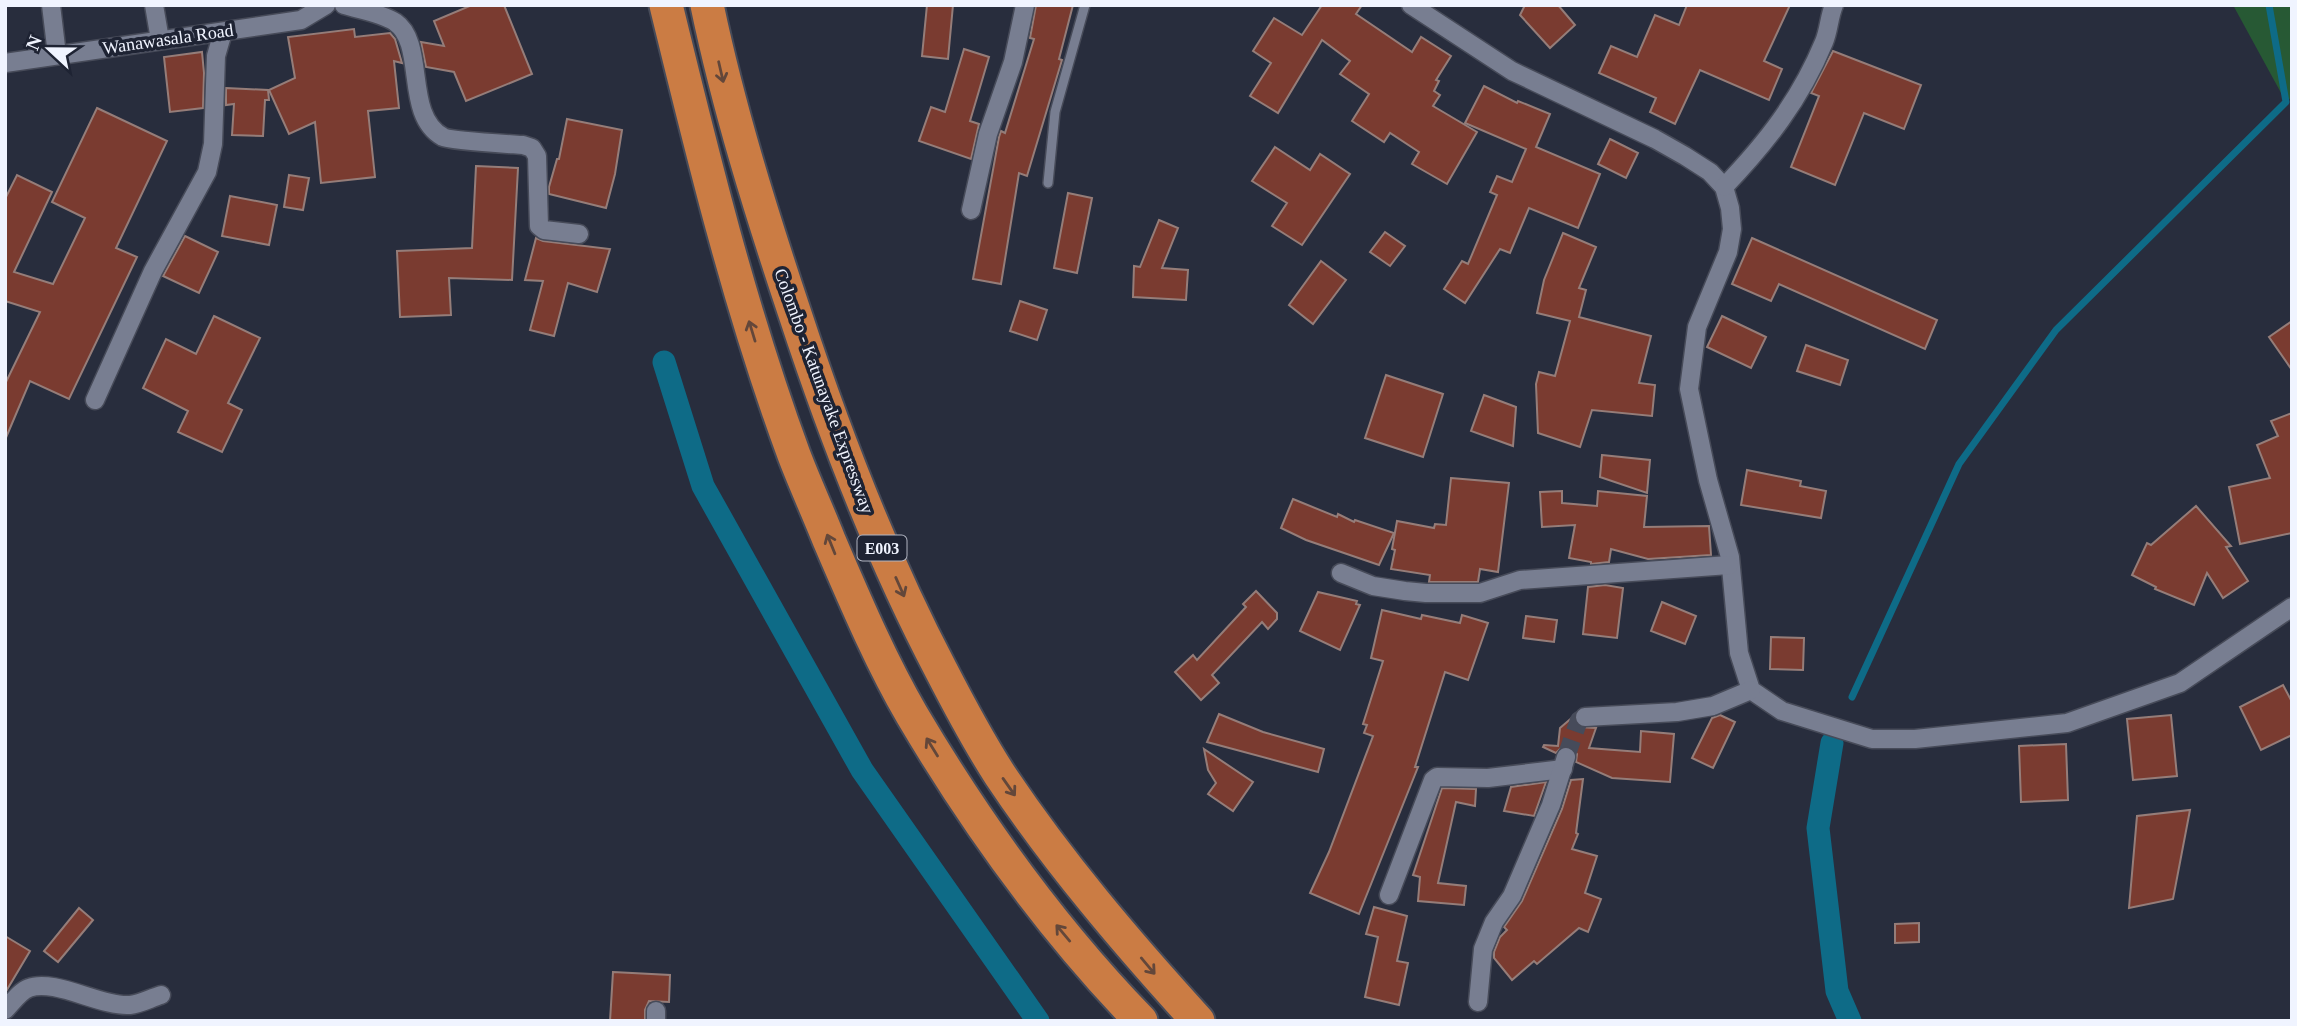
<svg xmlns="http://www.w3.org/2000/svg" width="2297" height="1026" font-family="Georgia,serif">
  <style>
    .green { fill: #275934 }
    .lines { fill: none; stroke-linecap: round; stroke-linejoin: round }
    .stream { stroke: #0e6b87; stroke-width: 7 }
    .canal { stroke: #0e6b87; stroke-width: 23 }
    .building { fill: #7a3b30; stroke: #957d79; stroke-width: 2 }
    .minor-tunnel { stroke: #464b5a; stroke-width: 18; stroke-dasharray: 18 9; stroke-linecap: butt }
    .service-casing { stroke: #474b59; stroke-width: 12 }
    .minor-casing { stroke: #474b59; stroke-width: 21 }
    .motorway-casing { stroke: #474b59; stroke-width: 37 }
    .service { stroke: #787e91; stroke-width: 9 }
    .minor { stroke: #787e91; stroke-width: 18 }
    .motorway { stroke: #cb7c44; stroke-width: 33 }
    .oneway { stroke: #63473a }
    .labels { text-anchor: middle; stroke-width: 7; stroke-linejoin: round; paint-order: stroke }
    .shield { fill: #1e2333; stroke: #b1b5c2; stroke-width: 2 }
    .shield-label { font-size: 16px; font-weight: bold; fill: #f0f4ff }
    .street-label { font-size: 18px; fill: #f0f4ff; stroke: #1e2333 }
  </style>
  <rect width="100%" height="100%" fill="#282d3d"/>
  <!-- green -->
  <polygon class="green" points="2233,5 2292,5 2292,97 2286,102"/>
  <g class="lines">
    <!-- stream -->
    <polyline class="stream" points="1852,697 1959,464 2056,330 2286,102 2269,5"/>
    <!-- canal -->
    <g class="canal">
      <polyline points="664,362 703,486 862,770 1038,1021"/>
      <polyline points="1832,743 1818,828 1837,991 1850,1021"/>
    </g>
  </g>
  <!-- building -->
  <g class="building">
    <polygon points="472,5 504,5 532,74 466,101 454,72 426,67 421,42 444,46 434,21"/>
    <polygon points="927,5 953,5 948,59 922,56"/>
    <polygon points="1036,5 1073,5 1059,59 1062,60 1027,176 1019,173 1001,284 973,279 999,137 1001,131 1005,133 1034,39 1030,38"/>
    <polygon points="1322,5 1362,5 1356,14 1412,52 1421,37 1451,56 1436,80 1439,81 1434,91 1440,95 1433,106 1477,132 1447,184 1412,164 1419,152 1390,133 1384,142 1352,121 1369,94 1340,74 1350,61 1322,40 1278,113 1250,96 1271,63 1253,51 1274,18 1302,35"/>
    <polygon points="1525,5 1558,5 1575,25 1550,48 1520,15"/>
    <polygon points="1687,5 1790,5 1764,61 1782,69 1769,100 1700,70 1675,124 1650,112 1656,98 1599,73 1611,46 1637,57 1655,15 1679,25"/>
    <polygon points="354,29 355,37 390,33 395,39 402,63 394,61 399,108 368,111 375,177 321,183 315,122 289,134 269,90 295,78 288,37"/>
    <polygon points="964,49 989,57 970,121 979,124 971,159 919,141 931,107 945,112"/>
    <polygon points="1833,51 1921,85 1904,129 1864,113 1835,185 1791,167 1819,96 1811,93"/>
    <polygon points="202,52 204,73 203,108 170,112 164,57"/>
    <polygon points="1484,86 1517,103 1518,101 1550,114 1536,147 1600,174 1578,228 1529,208 1510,253 1500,249 1465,303 1444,289 1462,261 1468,264 1497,195 1490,192 1497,176 1512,182 1526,149 1465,123"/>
    <polygon points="226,88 268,90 269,100 265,100 263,136 232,135 234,104 226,105"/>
    <polygon points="97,108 167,141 116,248 137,257 69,399 30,381 5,440 5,384 40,312 5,301 5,199 17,175 52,192 14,272 53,284 85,218 52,202"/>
    <polygon points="567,119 622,130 615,174 606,208 549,194 549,187 557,159 559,159"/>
    <polygon points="1610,139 1638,153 1626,178 1598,164"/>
    <polygon points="1275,147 1310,170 1320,154 1350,174 1302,245 1272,226 1287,203 1252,181"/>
    <polygon points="476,166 518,168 512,280 449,278 451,315 400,317 397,251 472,248"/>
    <polygon points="289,175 309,178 303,210 284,207"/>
    <polygon points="1068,193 1092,198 1077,273 1054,268"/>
    <polygon points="230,196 277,205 269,245 222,236"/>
    <polygon points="1159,220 1178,228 1162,268 1188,270 1186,300 1133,297 1134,266 1140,267"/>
    <polygon points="1385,232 1405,246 1390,266 1370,252"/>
    <polygon points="1563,233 1596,247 1579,288 1586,290 1579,317 1651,336 1639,383 1655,385 1652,416 1592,410 1580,447 1538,433 1536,384 1539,372 1555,376 1570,321 1537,313 1544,280"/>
    <polygon points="185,236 218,252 199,293 163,276"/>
    <polygon points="536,238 543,241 610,249 597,292 568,283 554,336 530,330 543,281 525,280"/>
    <polygon points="1752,238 1937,320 1925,349 1779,284 1771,301 1732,284"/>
    <polygon points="1321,261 1346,280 1313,324 1289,305"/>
    <polygon points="1020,301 1047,310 1037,340 1010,331"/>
    <polygon points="214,316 260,338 228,403 242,410 222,452 178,432 188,411 143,388 166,339 196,354"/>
    <polygon points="1722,316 1766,337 1751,368 1707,347"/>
    <polygon points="2292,321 2292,370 2269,337"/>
    <polygon points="1806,345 1848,360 1840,385 1797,371"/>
    <polygon points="1386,375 1443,394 1423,457 1365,438"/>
    <polygon points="1484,395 1516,407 1513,446 1471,431"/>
    <polygon points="2292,413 2292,533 2240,544 2229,487 2270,478 2257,445 2278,436 2271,421"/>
    <polygon points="1602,455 1650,460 1647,493 1600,477"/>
    <polygon points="1747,470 1801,481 1800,486 1826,491 1821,518 1741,505"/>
    <polygon points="1451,478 1509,483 1498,572 1480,569 1478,582 1429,582 1430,575 1391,569 1395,550 1392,549 1397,521 1434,528 1435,524 1446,525"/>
    <polygon points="1562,491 1562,503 1597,506 1598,491 1647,496 1644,527 1709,526 1711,555 1648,559 1611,549 1609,562 1591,564 1591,562 1569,558 1575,525 1542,527 1540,492"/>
    <polygon points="1293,499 1337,517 1338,514 1354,522 1355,520 1394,533 1379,565 1306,540 1281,528"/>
    <polygon points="2196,506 2231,546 2226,547 2248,581 2223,598 2207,573 2194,605 2155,589 2156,587 2132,575 2147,543 2151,545"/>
    <polygon points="1605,585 1623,588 1617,638 1583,634 1588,587"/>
    <polygon points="1256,591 1277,613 1277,619 1268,629 1262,622 1212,675 1219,683 1201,700 1175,672 1193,655 1197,660 1246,607 1243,604"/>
    <polygon points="1318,592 1357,601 1356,604 1360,605 1340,650 1300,631"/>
    <polygon points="1662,602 1696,616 1685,644 1651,631"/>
    <polygon points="1382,610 1421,619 1422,615 1460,623 1462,615 1488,623 1468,680 1445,672 1415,767 1418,767 1359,914 1310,893 1329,852 1373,736 1364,733 1367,725 1363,724 1383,661 1371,658"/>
    <polygon points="1526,616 1557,620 1554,642 1523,638"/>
    <polygon points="1771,637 1804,638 1803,670 1770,669"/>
    <polygon points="2283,685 2292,702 2292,735 2261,750 2240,707"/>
    <polygon points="1219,714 1263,732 1324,749 1318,772 1207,742"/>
    <polygon points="1720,715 1735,722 1713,768 1692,758 1712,718"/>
    <polygon points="2171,715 2177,776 2133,780 2127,719"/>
    <polygon points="1574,716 1575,723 1579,727 1596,728 1589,748 1640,752 1641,731 1674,734 1670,782 1612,778 1576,762 1577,754 1570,746 1563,746 1556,753 1543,747 1544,745 1558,746 1560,728"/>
    <polygon points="2066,744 2068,800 2021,802 2019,746"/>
    <polygon points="1204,749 1253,782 1233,811 1208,794 1216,783 1208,770"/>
    <polygon points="1583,779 1576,833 1578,834 1572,849 1597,856 1585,893 1601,899 1588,932 1579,928 1537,964 1534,961 1512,980 1494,958 1494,952 1500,937 1507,930 1504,927 1522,901 1562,809 1571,780"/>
    <polygon points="1546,782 1534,816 1504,811 1511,787"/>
    <polygon points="1442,788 1476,789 1475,806 1456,802 1438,883 1466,886 1464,905 1418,901 1420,877 1413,875"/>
    <polygon points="2190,810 2173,899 2129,908 2137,816"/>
    <polygon points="1374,907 1407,916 1397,961 1408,963 1399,1005 1365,997 1378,937 1366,934"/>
    <polygon points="79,908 93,920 58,962 44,951"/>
    <polygon points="1919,923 1919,942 1895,943 1895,924"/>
    <polygon points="5,936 30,951 5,993"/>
    <polygon points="613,972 670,975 669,1002 649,1001 645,1010 645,1021 610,1021"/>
  </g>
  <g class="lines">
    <!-- minor-tunnel -->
    <polyline class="minor-tunnel" points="1566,757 1579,720 1585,717"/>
    <defs>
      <polyline id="service" points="1048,183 1055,112 1085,5"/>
      <g id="minor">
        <polyline points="51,5 57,55"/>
        <polyline points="154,5 160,40"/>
        <path d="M 344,5 C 360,10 381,13 395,22 C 427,44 403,115 443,137 C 451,141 509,144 523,145 L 532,148 L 537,156 L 539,226 L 544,230 L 579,234"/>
        <polyline points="1411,5 1512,71 1655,139 1685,156 1710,172 1724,187 1730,208 1732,229 1728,252 1697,327 1689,389 1708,480 1730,557 1739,653 1751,690 1782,711 1872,739 1915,739 2067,723 2180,683 2292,607"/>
        <polyline points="5,63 301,20 326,5"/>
        <path d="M 1724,187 C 1767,142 1800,100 1824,42 C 1829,30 1829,17 1834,5"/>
        <polyline points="971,210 988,134 1013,62 1025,5"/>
        <polyline points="95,400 153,271 207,172 213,144 216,56 223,32"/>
        <polyline points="1341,573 1373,586 1405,591 1426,593 1480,593 1520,580 1729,565"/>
        <polyline points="1585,717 1677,712 1713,706 1751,690"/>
        <polyline points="1389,895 1433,780 1437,777 1488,778 1563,769"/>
        <polyline points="1478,1002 1483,949 1494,922 1512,896 1551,805 1566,757"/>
        <path d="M 5,1010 C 12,1003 20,991 29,988 C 54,978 101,1007 130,1005 C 140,1004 151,998 161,995"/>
        <polyline points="656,1021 656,1011"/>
      </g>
      <g id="motorway">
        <path d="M 666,5 C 703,157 740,309 794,455 C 805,484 818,512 829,540 C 854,598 880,660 912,715 C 977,825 1052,929 1141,1021"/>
        <path d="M 707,5 C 729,110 761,212 795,314 C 835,436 881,556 941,670 C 959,705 978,741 1000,775 C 1058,862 1127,943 1198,1021"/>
      </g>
    </defs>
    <!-- service casing -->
    <use href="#service" class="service-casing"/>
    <!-- minor casing -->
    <use href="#minor" class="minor-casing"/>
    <!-- motorway casing -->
    <use href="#motorway" class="motorway-casing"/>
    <!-- service -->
    <use href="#service" class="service"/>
    <!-- minor -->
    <use href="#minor" class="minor"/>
    <!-- motorway -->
    <use href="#motorway" class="motorway"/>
  </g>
  <!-- one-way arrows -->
  <defs><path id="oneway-shaft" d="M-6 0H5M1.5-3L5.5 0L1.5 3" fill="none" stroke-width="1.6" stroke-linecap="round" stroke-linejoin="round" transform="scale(1.75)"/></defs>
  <g class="oneway">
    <use href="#oneway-shaft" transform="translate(721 72) rotate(77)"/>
    <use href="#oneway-shaft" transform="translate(752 331) rotate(-107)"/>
    <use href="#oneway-shaft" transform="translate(831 544) rotate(-112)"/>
    <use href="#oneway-shaft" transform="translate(900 587) rotate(66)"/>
    <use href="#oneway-shaft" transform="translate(932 747) rotate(-122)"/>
    <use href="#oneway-shaft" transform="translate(1009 787) rotate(55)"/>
    <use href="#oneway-shaft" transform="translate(1063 933) rotate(-130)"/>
    <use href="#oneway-shaft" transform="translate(1148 966) rotate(50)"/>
  </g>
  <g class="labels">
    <!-- shield labels -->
    <rect class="shield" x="857.5" y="535.5" width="49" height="25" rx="5"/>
    <g class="shield-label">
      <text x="882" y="554">E003</text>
    </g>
    <!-- street labels -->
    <g class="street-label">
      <text transform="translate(168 39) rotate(-8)" y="6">Wanawasala Road</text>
      <text transform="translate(824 391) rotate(70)" y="6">Colombo - Katunayake Expressway</text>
    </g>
  </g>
  <!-- border -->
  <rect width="2297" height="1026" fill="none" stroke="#f0f4ff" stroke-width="14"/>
  <!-- north arrow -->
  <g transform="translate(49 49) rotate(292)" stroke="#1e2333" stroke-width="5" paint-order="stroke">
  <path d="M0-5L12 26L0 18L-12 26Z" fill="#f0f4ff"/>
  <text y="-10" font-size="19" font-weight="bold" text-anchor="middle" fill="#f0f4ff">N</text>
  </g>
</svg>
